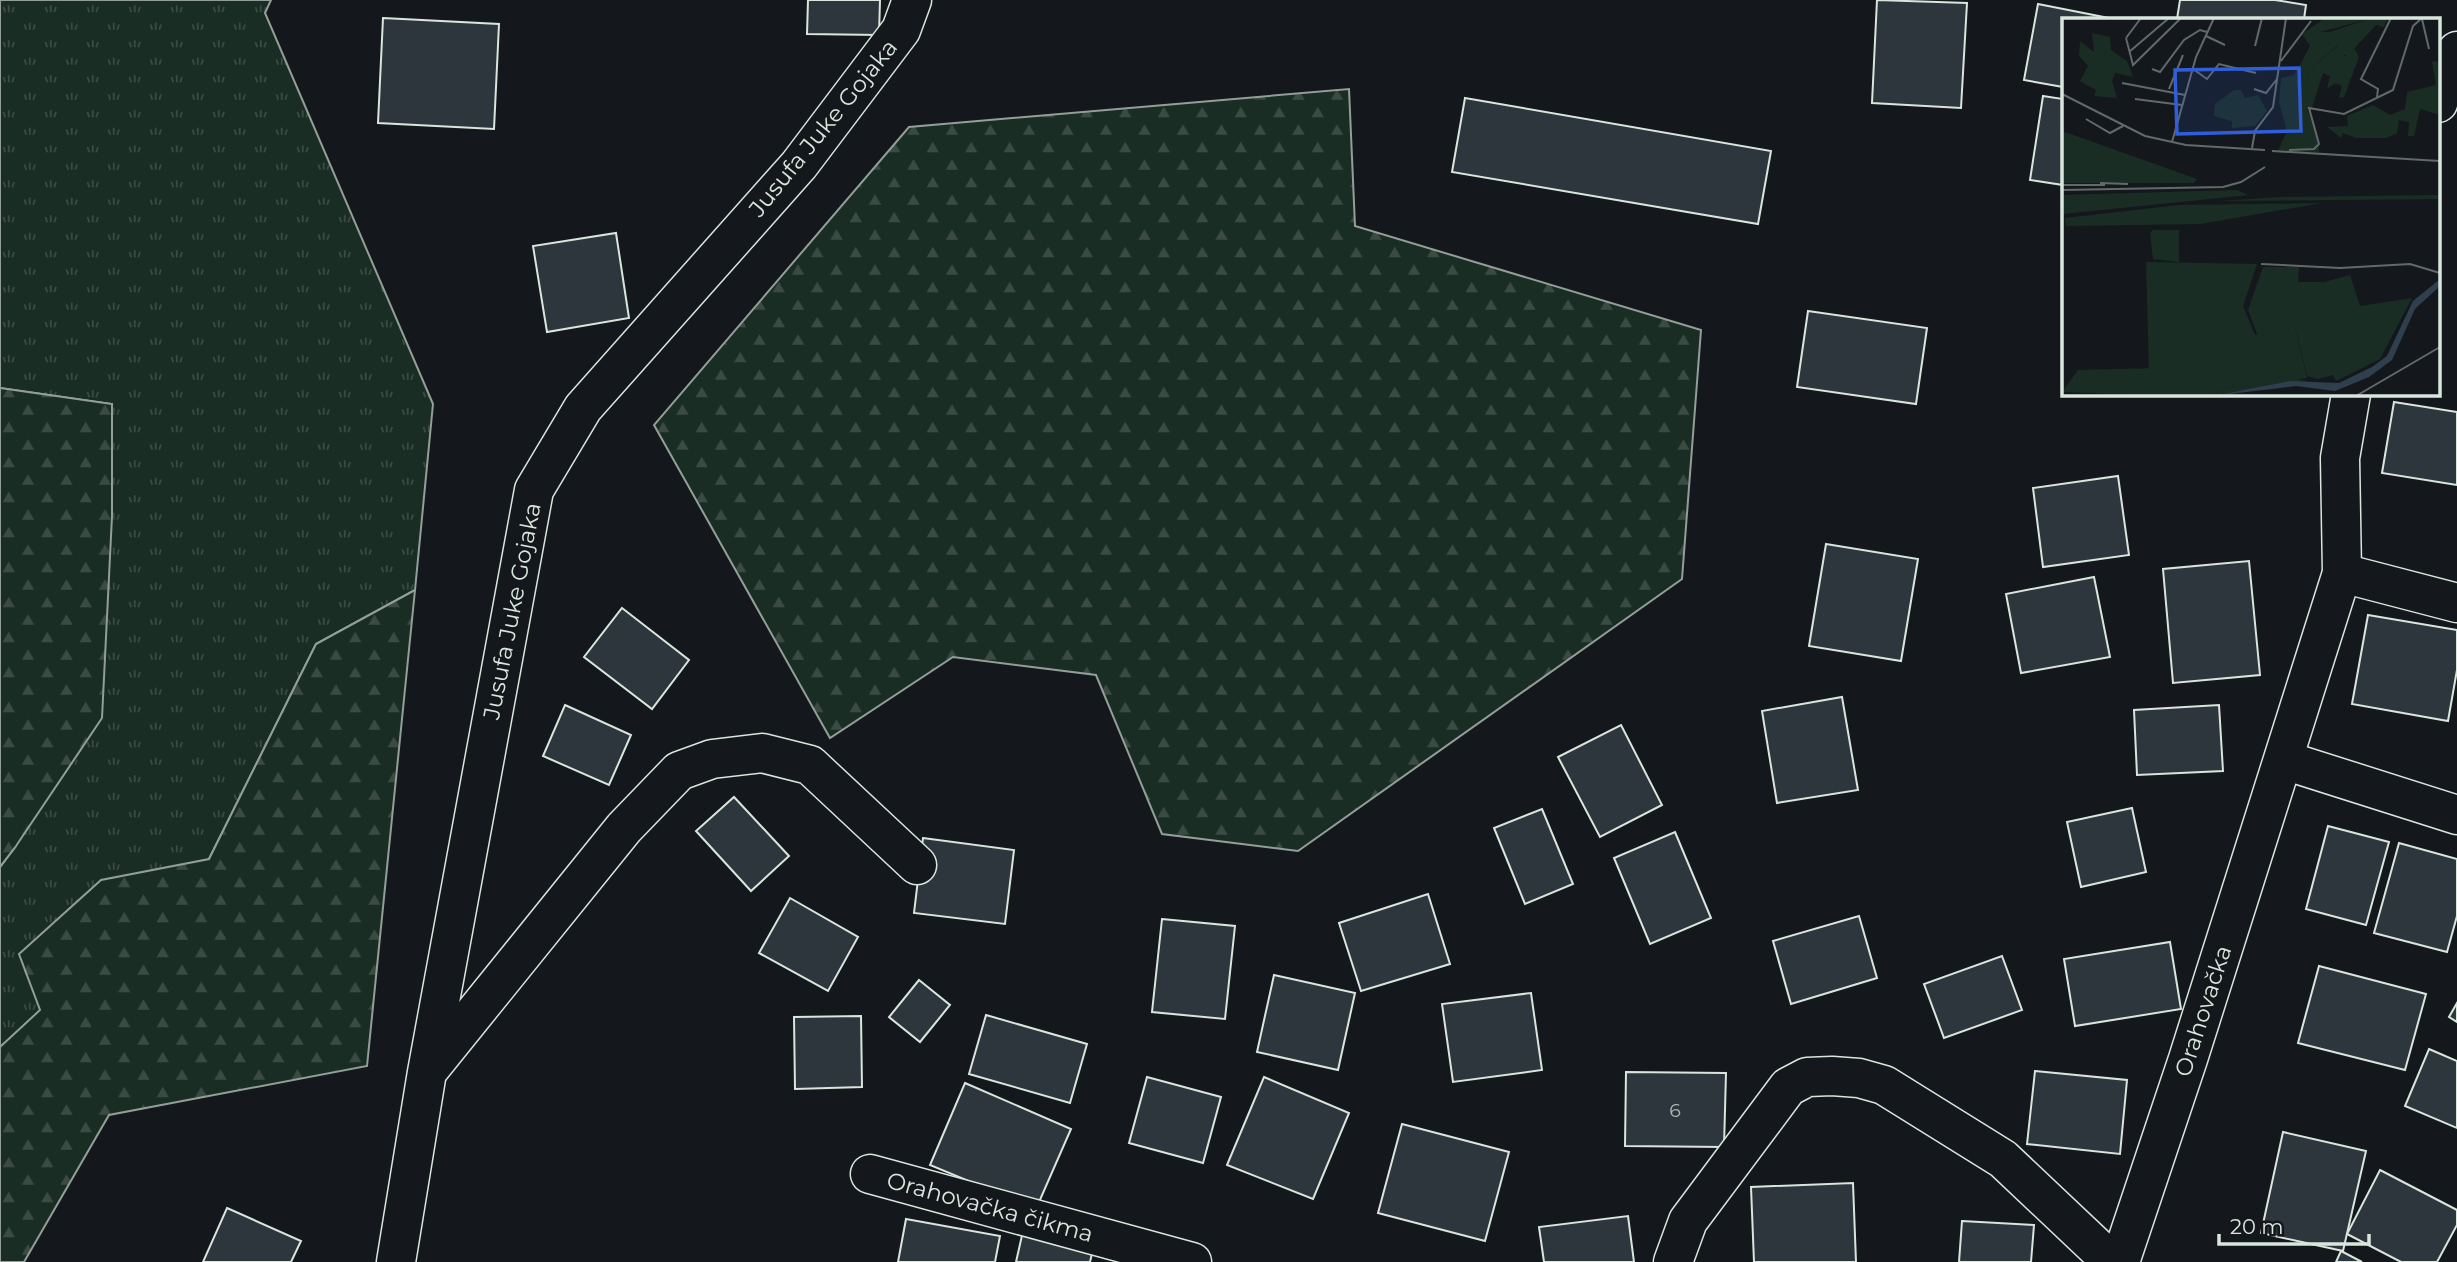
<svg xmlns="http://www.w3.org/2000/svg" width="2457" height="1262" font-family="Montserrat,sans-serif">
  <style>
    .grass { fill: url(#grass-tufts); stroke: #939e99; stroke-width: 2 }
    .forest { fill: url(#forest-firs); stroke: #939e99; stroke-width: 2 }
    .building { fill: #2c363c; stroke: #d8e6dc; stroke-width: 2 }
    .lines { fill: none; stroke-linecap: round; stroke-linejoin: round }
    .minor-casing { stroke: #d8e6dc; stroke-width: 41 }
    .minor { stroke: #14181c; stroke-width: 38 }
    .labels { text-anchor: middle; stroke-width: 5; stroke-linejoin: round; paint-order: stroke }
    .number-label { font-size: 19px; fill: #adbab4 }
    .street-label { font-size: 23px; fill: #d8e6dc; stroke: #14181c }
    .inset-road { fill: none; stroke: #626a69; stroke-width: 2 }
    .view { fill: #305dd8; fill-opacity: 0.15; stroke: #305dd8; stroke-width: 3.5 }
    .inset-edge { fill: none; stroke: #d8e6dc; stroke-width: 3.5 }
  </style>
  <defs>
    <pattern id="grass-tufts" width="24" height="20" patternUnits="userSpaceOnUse" patternTransform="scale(1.75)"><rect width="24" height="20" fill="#1a2d24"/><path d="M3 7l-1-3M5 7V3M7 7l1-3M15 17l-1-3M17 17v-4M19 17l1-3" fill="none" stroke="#3b4b43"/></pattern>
    <pattern id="forest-firs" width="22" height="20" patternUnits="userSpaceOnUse" patternTransform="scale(1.75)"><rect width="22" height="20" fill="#1a2d24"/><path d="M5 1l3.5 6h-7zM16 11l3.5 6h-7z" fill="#3b4b43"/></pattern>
  </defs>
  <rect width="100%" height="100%" fill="#14181c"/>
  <!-- grass -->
  <polygon class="grass" points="0,0 271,0 265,13 433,404 415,590 316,644 209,859 0,1047 0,867 16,846 112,404 0,388"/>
  <!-- forest -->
  <g class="forest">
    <polygon points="1349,89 1355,226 1701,330 1682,579 1298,851 1162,834 1096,675 953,657 830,738 654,425 909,127"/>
    <polygon points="0,388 112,404 112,516 102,718 16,846 0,867"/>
    <polygon points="415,590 367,1066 109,1115 24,1262 0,1262 0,1047 40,1010 19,954 101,880 209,859 316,644"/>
  </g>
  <!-- building -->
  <g class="building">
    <polygon points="808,0 880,0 879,35 807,34"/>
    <polygon points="1877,0 1967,3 1961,108 1872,103"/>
    <polygon points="2180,0 2275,0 2306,5 2304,19 2177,19"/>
    <polygon points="2038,4 2114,19 2063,19 2063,87 2024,80"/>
    <polygon points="383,18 499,24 494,129 378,123"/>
    <polygon points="2043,96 2063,99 2063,185 2030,180"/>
    <polygon points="1465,98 1771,151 1758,224 1452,172"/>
    <polygon points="616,233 629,318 547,332 533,246"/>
    <polygon points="1808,311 1927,328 1916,404 1797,387"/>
    <polygon points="2394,402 2457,412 2457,485 2382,473"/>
    <polygon points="2118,476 2129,555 2043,567 2033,488"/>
    <polygon points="1826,544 1918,559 1901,661 1809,646"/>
    <polygon points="2249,561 2260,675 2173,683 2163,569"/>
    <polygon points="2094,577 2110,657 2021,673 2006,594"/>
    <polygon points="622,608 689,660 652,709 584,657"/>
    <polygon points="2368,615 2457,630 2457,670 2448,721 2352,704"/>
    <polygon points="1842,697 1858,790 1777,803 1762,711"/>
    <polygon points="565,705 631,735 609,785 543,756"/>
    <polygon points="2219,705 2223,771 2137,775 2134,710"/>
    <polygon points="1621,725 1662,805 1600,837 1558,757"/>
    <polygon points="734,797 789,856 751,891 696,831"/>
    <polygon points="2132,808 2146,872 2081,887 2067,822"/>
    <polygon points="1542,809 1573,884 1525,904 1494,828"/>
    <polygon points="2328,826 2389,842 2366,925 2306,909"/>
    <polygon points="1675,832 1711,918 1650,944 1614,858"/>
    <polygon points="923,838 1014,850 1005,924 914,913"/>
    <polygon points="2399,843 2457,859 2457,916 2447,952 2374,933"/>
    <polygon points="1428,894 1450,964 1361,991 1339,923"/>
    <polygon points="790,898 858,937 828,991 759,953"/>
    <polygon points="1859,916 1877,978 1791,1004 1773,941"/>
    <polygon points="1162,919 1235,926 1225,1019 1152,1012"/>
    <polygon points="2170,942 2181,1009 2075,1026 2064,959"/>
    <polygon points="2002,956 2022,1010 1944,1038 1924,984"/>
    <polygon points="2319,966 2426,994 2405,1070 2298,1043"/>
    <polygon points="1274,975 1355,993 1338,1070 1257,1052"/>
    <polygon points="919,980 950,1005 920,1042 889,1017"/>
    <polygon points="1531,993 1542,1070 1453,1082 1442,1004"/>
    <polygon points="2457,1003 2457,1022 2449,1017"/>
    <polygon points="986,1015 1087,1044 1070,1103 969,1074"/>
    <polygon points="861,1016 862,1087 795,1089 794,1017"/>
    <polygon points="2429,1049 2457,1061 2457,1128 2405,1106"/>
    <polygon points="2035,1071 2127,1080 2120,1154 2027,1144"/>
    <polygon points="1626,1072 1726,1073 1724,1147 1625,1146"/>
    <polygon points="1147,1077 1221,1097 1203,1163 1129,1143"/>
    <polygon points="1264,1077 1349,1113 1313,1199 1227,1165"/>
    <polygon points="965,1083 1071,1129 1036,1209 930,1165"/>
    <polygon points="1402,1124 1509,1152 1485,1241 1378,1213"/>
    <polygon points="2283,1132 2366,1151 2343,1251 2261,1233"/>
    <polygon points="2380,1170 2457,1210 2457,1225 2437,1262 2401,1262 2347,1234"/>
    <polygon points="1853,1183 1856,1262 1754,1262 1751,1187"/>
    <polygon points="227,1208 301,1241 291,1262 203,1262"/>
    <polygon points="1628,1216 1634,1262 1544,1262 1539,1227"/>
    <polygon points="906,1219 1000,1236 995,1262 898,1262"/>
    <polygon points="1962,1221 2034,1225 2031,1262 1959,1262"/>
    <polygon points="1023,1231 1094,1245 1090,1262 1016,1262"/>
    <polygon points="2341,1251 2362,1262 2336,1262"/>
  </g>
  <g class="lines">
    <defs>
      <g id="minor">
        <polyline points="2438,103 2457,51"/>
        <polyline points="2342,573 2457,603"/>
        <polyline points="2284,760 2457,815"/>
        <polyline points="431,1067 624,828 679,771 712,759 762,753 810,765 917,865"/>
        <polyline points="870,1174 1192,1262"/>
        <polyline points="396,1262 427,1072 534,490 583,408 799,165 901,30 912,0"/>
        <polyline points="1673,1262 1688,1221 1788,1087 1807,1077 1832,1076 1859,1078 1884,1085 2003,1159 2112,1262"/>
        <polyline points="2120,1262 2188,1059 2342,573 2340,458 2351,394"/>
      </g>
    </defs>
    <!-- minor casing -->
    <use href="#minor" class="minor-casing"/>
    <!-- minor -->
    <use href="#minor" class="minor"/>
  </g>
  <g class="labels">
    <!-- number labels -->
    <g class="number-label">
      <text x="1675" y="1117">6</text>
    </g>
    <!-- street labels -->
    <g class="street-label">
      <text transform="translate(823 128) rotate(-51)" y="8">Jusufa Juke Gojaka</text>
      <text transform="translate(512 611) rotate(-79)" y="8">Jusufa Juke Gojaka</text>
      <text transform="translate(2203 1011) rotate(-72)" y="8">Orahovačka</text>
      <text transform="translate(990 1207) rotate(15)" y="8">Orahovačka čikma</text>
    </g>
  </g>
  <!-- overview -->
  <g transform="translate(2062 18)">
    <rect width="378" height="378" fill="#14181c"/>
    <path d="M 310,0 L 325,0 L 322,9 L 314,7 L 286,37 L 279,37 L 276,27 L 253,47 L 237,71 L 256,118 L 257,134 L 216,133 L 225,113 L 217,84 L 241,57 L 238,47 L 248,28 L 240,16 L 253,7 L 258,14 L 268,14 ZM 30,15 L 48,19 L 49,32 L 65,43 L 71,59 L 53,55 L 50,63 L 55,80 L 32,78 L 34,72 L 18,63 L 26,48 L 17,38 L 18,23 L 32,34 ZM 0,113 L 135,161 L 132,165 L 0,165 ZM 174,172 L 187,177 L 0,196 L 0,177 ZM 378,177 L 378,181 L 158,183 L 218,179 ZM 260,185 L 138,206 L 4,208 L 3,200 L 117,187 ZM 91,212 L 117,212 L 117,244 L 91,241 L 88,215 ZM 201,249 L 237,249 L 236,264 L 262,264 L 288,257 L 298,288 L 350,280 L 318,341 L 274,363 L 271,357 L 256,361 L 245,358 L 233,309 L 196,318 L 186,292 ZM 97,350 L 104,359 L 103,378 L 0,374 L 16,352 Z" fill="#1a2d24"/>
    <path d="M 263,0 L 310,0 L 258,14 L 253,7 ZM 277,27 L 282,29 L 282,39 L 292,30 L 297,39 L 282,79 L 277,80 L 280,68 L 273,65 L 265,71 L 268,58 L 261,55 L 250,90 L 233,93 L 233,77 L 253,47 ZM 370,43 L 378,44 L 378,97 L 358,91 L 352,118 L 346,118 L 347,104 L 337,102 L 335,115 L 324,120 L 294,120 L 281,115 L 279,120 L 265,109 L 286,108 L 285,98 L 311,87 L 328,97 L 343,91 L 345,74 L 374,67 ZM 238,47 L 243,54 L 237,65 L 217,84 L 219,60 L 232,57 ZM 172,72 L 179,72 L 183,80 L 196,77 L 205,93 L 193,108 L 170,110 L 170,103 L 152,98 L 153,86 ZM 225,359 L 245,363 L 145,378 L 168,369 Z" fill="#1a2d24"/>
    <path d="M 84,244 L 195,246 L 181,288 L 193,317 L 233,309 L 245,360 L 168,369 L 145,378 L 103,378 L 98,351 L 87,352 Z" fill="#1a2d24"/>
    <path d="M 378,261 L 378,268 L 353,291 L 330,342 L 307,359 L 273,373 L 234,368 L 151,378 L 228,363 L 277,365 L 310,349 L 325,338 L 351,283 Z" fill="#2f3f4d"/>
    <path class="inset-road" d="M 360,1 L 367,31M 144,18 L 163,27M 64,20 L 71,47 L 119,0M 64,20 L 79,0M 193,28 L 200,0M 67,34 L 107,0M 219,43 L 249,3M 90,51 L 98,54 L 122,22 L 138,12 L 145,14M 131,51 L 145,61 L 157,46 L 194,55M 60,65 L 123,77M 107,71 L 121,37M 192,71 L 204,75 L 215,61M 0,76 L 83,118 L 124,127 L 203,132M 315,79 L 316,71 L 299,61 L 329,0M 73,81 L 120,87M 24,101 L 48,115 L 61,108M 110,124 L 134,39 L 152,0M 190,130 L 193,113 L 211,89 L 224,0M 227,132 L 252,131 L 257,126 L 247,90 L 282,96 L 331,72 L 351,8 L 360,0M 210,133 L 378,143M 38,165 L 66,166M 0,167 L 43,167M 0,172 L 161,169 L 179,164 L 203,149M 199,246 L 278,250 L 348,246 L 378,255M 294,378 L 378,329"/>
    <path class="view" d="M 237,50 L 239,113 L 115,116 L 113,52 Z"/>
    <rect width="378" height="378" class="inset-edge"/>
  </g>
  <!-- scale -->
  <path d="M2219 1234v10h150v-10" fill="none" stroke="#d8e6dc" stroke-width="3.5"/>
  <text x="2230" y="1234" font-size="21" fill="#d8e6dc" stroke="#14181c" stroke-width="5" paint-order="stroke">20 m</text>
</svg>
